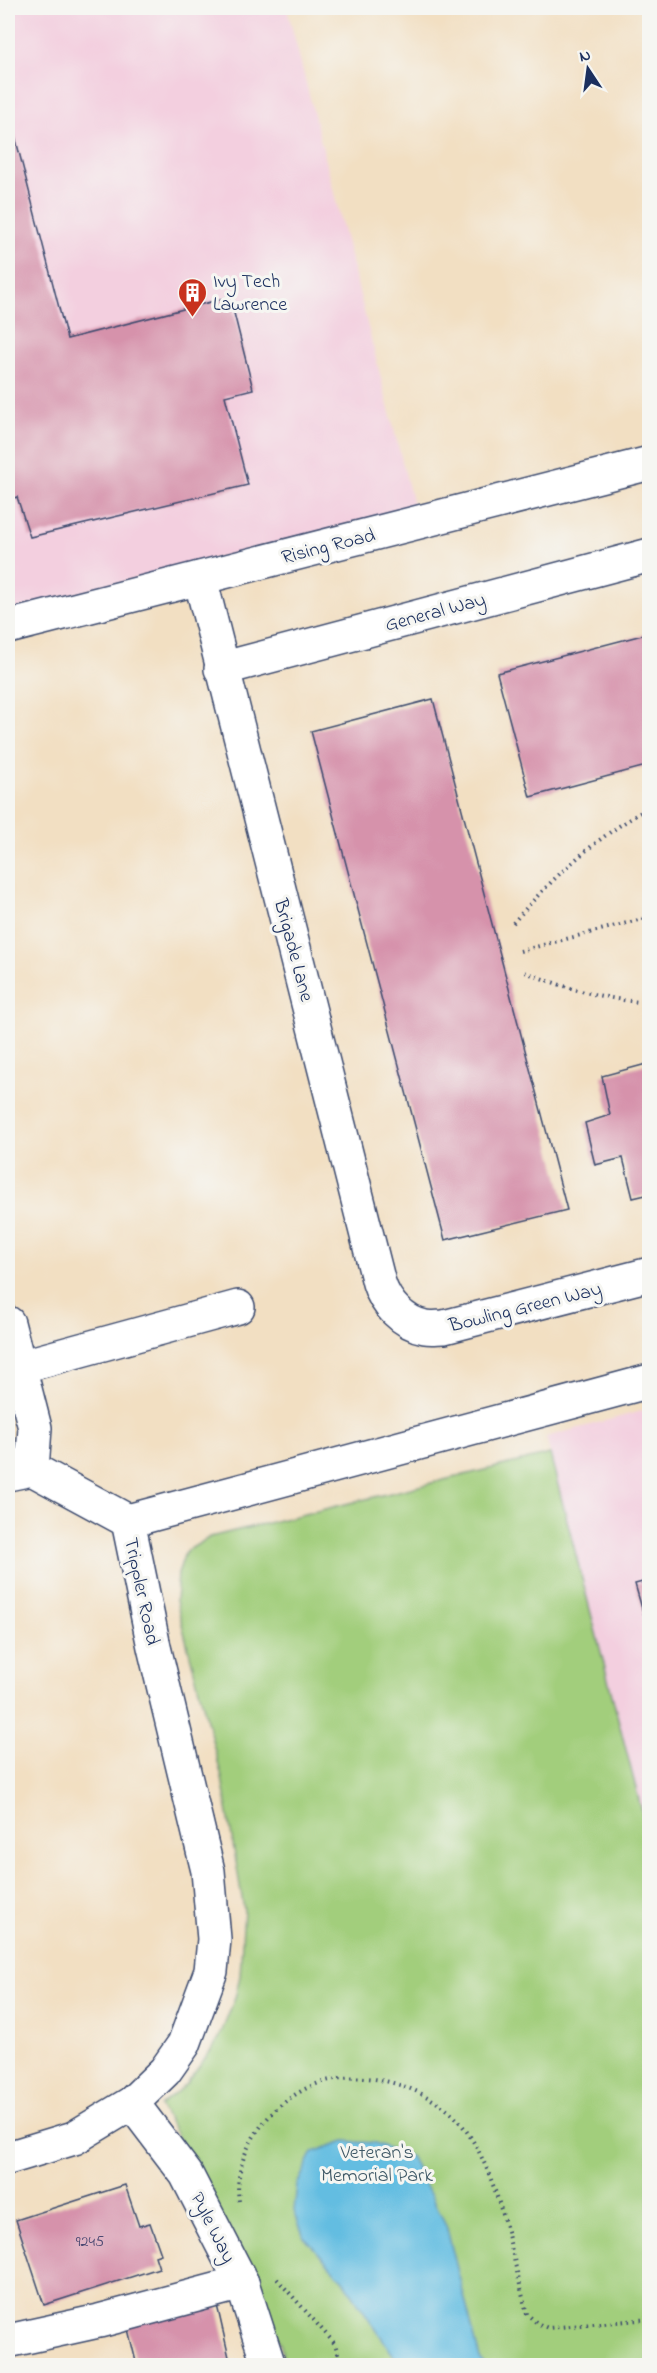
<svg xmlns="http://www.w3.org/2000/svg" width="657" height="2373" font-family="'Indie Flower',sans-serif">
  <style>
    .built { fill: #f3cfdf }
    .green { fill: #a2ce7b; stroke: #5e7e6c; stroke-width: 1.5 }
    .water { fill: #64bde1; stroke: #4076a0; stroke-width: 1.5 }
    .building { fill: #d692ab }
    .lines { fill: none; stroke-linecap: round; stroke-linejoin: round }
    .minor-casing { stroke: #3b496d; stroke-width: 36 }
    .path { stroke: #3b496d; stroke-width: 4; stroke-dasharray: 1.5 4.5; stroke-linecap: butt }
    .minor { stroke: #fff; stroke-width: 33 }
    .labels { text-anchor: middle; stroke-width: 6; stroke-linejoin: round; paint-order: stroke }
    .number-label { font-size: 16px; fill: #4a4871 }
    .poi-label { font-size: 20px; fill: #1b2f5e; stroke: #f6f6f2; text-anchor: start }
    .street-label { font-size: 20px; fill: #1b2f5e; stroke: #f6f6f2 }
    .park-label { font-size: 20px; fill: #3d5765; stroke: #f6f6f2 }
  </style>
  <rect width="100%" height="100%" fill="#f6f6f2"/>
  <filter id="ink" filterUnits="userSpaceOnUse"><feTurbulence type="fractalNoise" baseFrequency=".0167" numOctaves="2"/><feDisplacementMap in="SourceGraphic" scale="12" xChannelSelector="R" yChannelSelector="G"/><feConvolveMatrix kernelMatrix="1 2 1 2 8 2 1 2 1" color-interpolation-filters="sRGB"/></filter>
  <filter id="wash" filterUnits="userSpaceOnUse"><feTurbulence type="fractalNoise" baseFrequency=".008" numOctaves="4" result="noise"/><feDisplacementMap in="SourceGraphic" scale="24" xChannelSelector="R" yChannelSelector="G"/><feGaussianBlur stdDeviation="1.35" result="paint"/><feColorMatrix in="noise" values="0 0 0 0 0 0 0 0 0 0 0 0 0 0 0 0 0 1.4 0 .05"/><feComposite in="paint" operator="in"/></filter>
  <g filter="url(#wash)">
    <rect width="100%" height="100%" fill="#f2dfc2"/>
    <!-- built -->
    <g class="built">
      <polygon points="8,8 287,8 414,508 8,611"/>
      <polygon points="649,1409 649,1839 546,1437"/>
    </g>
    <!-- green -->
    <polygon class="green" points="550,1454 649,1839 649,2365 284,2365 281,2346 198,2172 160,2106 186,2084 218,2041 235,1998 240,1976 244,1910 222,1778 176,1601 178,1574 185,1552 210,1537"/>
    <!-- water -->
    <polygon class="water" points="345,2141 375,2143 410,2156 446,2225 480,2359 485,2365 400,2365 343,2280 304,2237 294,2211 297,2185 313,2152"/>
    <g id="blocks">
      <!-- building -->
      <g class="building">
        <polygon points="8,109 67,339 230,297 253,389 225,396 248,485 30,537 17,497 8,500"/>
        <polygon points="650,633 650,765 530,797 497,673"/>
        <polygon points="433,699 567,1210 445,1240 311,731"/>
        <polygon points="650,1063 650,1194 633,1198 623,1158 595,1165 585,1123 610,1115 602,1076"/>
        <polygon points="650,1580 650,1632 649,1633 635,1584"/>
        <polygon points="125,2185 139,2226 150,2223 161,2254 155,2256 159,2268 44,2305 16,2220"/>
        <polygon points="217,2305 231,2366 137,2366 127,2325"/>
      </g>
    </g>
  </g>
  <g filter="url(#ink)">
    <use href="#blocks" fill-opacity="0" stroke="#3b496d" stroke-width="1.5"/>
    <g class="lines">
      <defs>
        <g id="minor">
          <path d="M 200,578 L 379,1283 C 385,1303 403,1323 425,1327 C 431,1328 438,1327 444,1327 L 650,1274"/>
          <polyline points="8,627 650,463"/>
          <polyline points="221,669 650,555"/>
          <polyline points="8,1323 35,1428 32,1469"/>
          <polyline points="19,1367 238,1307"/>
          <polyline points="8,1474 32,1469 128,1521"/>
          <polyline points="132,2103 186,2174 242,2283 269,2366"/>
          <polyline points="8,2158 74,2138 132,2103 165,2071 184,2044 211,1971 214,1939 208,1871 154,1647 128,1521 650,1381"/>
          <polyline points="8,2341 99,2321 242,2283"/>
        </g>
      </defs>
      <!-- minor casing -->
      <use href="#minor" class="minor-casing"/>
      <!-- path -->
      <g class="path">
        <path d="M 513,923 C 553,877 596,837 650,807"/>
        <polyline points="520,951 650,917"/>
        <path d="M 525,972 C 565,988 607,1000 650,1003"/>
        <path d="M 239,2201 C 231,2147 279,2091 330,2080 C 373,2070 434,2090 462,2125 C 499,2172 512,2256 527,2314 L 537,2323 L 548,2328 L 650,2319"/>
        <polyline points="277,2279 335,2344 342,2366"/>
      </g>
      <!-- minor -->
      <use href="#minor" class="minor"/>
    </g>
  </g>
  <!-- icons -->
  <defs>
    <symbol id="building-pin" viewBox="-11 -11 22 30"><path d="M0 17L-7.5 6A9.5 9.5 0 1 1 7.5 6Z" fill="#c8321e" stroke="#f6f6f2"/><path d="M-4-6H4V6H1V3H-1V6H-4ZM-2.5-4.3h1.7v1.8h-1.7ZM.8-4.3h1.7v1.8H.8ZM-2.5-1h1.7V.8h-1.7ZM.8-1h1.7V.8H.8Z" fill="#fff"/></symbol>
  </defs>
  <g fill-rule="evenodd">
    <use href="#building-pin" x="176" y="276" width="33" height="45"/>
  </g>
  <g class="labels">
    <!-- number labels -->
    <g class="number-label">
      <text x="90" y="2246">9245</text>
    </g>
    <!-- poi labels -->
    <g class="poi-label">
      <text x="213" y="287">Ivy Tech<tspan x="213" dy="23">Lawrence</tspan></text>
    </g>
    <!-- street labels -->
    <g class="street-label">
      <text transform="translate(328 545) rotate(-14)" y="7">Rising Road</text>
      <text transform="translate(435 611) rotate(-15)" y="7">General Way</text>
      <text transform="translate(295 950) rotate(75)" y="7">Brigade Lane</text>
      <text transform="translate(525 1306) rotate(-14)" y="7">Bowling Green Way</text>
      <text transform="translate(143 1591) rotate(78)" y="7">Trippler Road</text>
      <text transform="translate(214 2227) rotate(63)" y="7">Pyle Way</text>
    </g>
    <!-- park labels -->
    <g class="park-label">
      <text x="377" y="2158">Veteran's<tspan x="377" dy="23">Memorial Park</tspan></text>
    </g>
  </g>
  <!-- margin -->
  <rect width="657" height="2373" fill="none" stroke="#f6f6f2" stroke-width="30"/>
  <!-- north arrow -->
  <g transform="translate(588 69) rotate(347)" stroke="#f6f6f2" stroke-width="4.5" paint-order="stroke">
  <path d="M0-4.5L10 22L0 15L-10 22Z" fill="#1b2f5e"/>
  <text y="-9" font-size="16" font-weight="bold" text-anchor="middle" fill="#1b2f5e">N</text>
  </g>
</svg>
